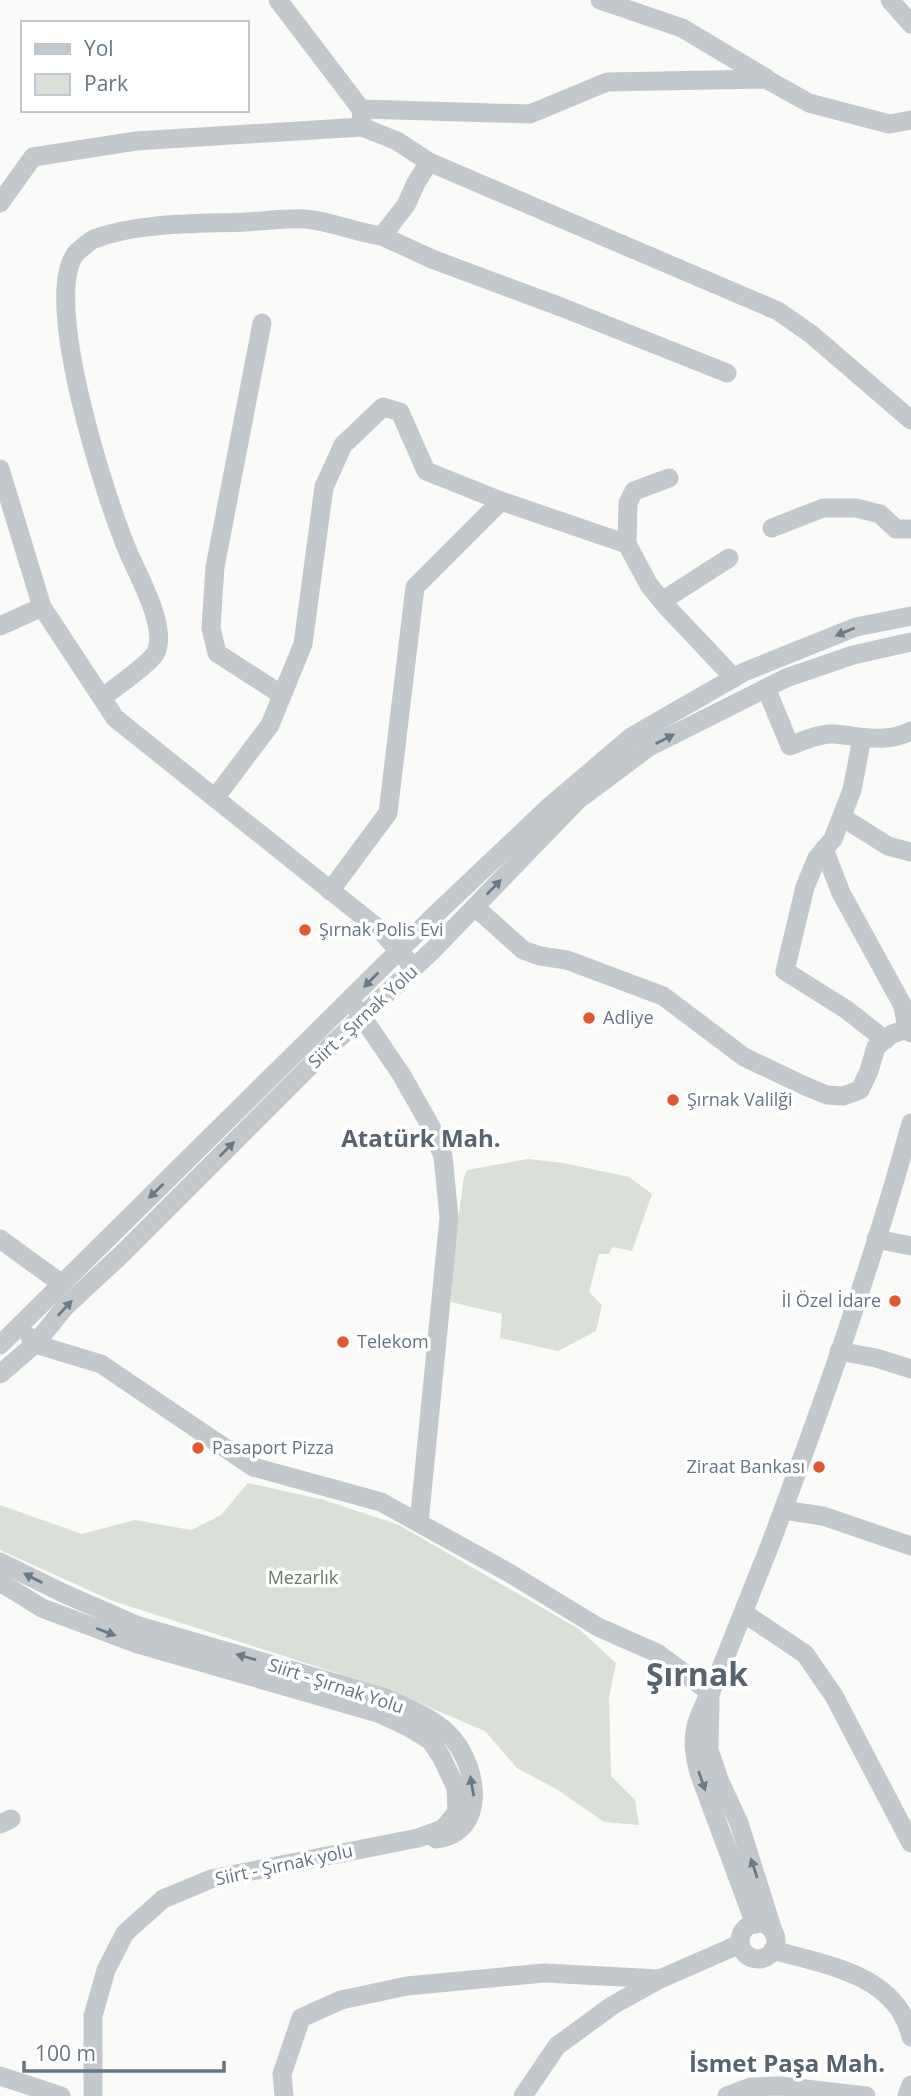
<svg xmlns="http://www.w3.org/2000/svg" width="911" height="2096" font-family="'Open Sans',sans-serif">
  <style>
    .green { fill: #dadfd7 }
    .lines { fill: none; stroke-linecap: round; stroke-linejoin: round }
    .minor { stroke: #c3c8cc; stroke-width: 19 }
    .oneway { fill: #6a7a87 }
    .poi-dot { fill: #e4572e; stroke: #fff; stroke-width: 2.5 }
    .labels { text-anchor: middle; stroke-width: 7; stroke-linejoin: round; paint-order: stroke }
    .poi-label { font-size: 18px; fill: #657683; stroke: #fff; text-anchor: start }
    .street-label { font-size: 18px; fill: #657683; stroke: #fff }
    .park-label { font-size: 18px; fill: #687a64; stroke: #fff }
    .district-label { font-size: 24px; font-weight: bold; fill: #57646e; stroke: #fff }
    .town-label { font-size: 32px; font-weight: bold; fill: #57646e; stroke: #fff }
  </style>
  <rect width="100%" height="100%" fill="#fafaf8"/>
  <!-- green -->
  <g class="green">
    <polygon points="528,1159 564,1163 629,1177 652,1194 632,1251 612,1247 609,1254 599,1254 589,1292 602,1305 596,1331 558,1351 500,1338 502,1314 451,1302 452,1264 464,1177 467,1170"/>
    <polygon points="248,1483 324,1500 399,1525 579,1629 616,1663 609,1698 611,1776 635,1800 639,1825 604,1822 558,1790 517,1768 485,1731 386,1689 113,1601 0,1550 0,1505 82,1534 135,1520 191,1530 221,1515"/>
  </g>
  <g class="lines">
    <!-- minor -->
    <g class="minor">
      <polyline points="278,0 361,109 362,122"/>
      <polyline points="600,0 682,28 766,78"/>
      <polyline points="890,0 911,24"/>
      <polyline points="361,109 530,114 607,82 766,79 809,103 889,124 911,120"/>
      <polyline points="429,162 416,183 406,205 382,236 432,259 561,307 727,373"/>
      <polyline points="0,203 33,157 136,141 362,127 397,141 429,162 778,311 811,334 911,420"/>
      <polyline points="262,323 215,567 211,628 217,653 282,695"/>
      <polyline points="0,469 42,607 0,626"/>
      <polyline points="669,478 634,491 628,503 627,544 649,585 666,606 734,678"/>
      <polyline points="772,528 823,508 856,508 880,514 896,529 911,529"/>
      <polyline points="662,601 729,558"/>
      <polyline points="42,607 115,718 380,930 407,960"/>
      <path d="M 766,688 L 790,746 C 802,741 820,733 833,734 C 861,736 884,744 911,731"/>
      <path d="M 102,698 C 115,687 146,667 155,654 C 169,630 139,577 129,554 C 107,503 39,294 77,252 C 82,248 88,242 94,239 C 139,222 198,224 246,222 C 265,221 286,218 305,219 C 331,221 356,233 382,236"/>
      <polyline points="862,738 852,790 833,839 817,858 805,887 785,971 847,1010 885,1040"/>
      <polyline points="215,798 270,725 303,644 324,487 343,445 383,407 400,412 426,471 501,501 627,544"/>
      <polyline points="842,817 888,846 911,852"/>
      <polyline points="824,849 841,893 903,1006 907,1029"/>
      <polyline points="330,891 388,813 415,587 501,501"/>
      <polyline points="475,907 523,950 540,956 567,960 663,996 744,1057 805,1086 827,1095 843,1096 860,1090 869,1071 876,1047 892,1034 907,1029 911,1033"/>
      <polyline points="356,1008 401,1074 431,1127 443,1156 449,1218 419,1523"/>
      <polyline points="0,1239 62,1284"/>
      <polyline points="876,1239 911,1246"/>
      <polyline points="30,1337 35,1344 101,1364 253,1467 381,1502 511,1574 598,1627 657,1653 711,1693"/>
      <polyline points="0,1345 437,913 549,807 631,737 744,672 856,627 911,616"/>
      <polyline points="839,1351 876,1358 911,1369"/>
      <polyline points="0,1374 35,1344 65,1307 123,1253 324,1052 434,949 578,800 649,747 786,678 853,655 911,642"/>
      <polyline points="783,1510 823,1516 911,1546"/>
      <path d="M 0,1562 L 65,1594 L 136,1625 L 383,1697 C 406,1708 436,1718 453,1739 C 478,1769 488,1832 436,1839"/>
      <polyline points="0,1582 42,1608 138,1644 378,1713 408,1727 431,1741 442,1758 456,1788 457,1812 443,1829 418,1838 211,1879 163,1899 125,1933 106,1970 93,2016 93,2096"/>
      <polyline points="744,1613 805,1654 834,1696 911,1843"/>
      <polyline points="710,1701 709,1750 720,1782 739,1823 774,1934"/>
      <polyline points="0,1824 11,1819"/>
      <circle cx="758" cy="1941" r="18"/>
      <path d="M 755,1924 L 699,1773 C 695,1757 692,1742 696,1726 C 701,1707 712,1691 719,1673 C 736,1630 753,1588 770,1545 C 822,1406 872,1266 911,1123"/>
      <path d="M 773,1950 C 825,1965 897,1974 911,2037"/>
      <polyline points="0,2076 61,2096"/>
      <polyline points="284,2096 282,2074 301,2018 341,2000 407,1986 544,1973 660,1979"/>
      <polyline points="523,2096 557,2046 613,2005 660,1979 740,1944"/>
      <polyline points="727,2096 751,2087 780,2086 866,2096"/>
      <polyline points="907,2096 911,2085"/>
    </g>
  </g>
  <!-- one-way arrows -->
  <defs><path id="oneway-solid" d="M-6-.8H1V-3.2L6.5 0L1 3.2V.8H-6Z" transform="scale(1.75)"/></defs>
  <g class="oneway">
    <use href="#oneway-solid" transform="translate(845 632) rotate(158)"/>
    <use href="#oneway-solid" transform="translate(665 739) rotate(-27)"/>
    <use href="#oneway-solid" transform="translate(494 887) rotate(-46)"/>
    <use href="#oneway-solid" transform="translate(371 980) rotate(135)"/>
    <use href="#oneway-solid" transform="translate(227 1149) rotate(-45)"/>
    <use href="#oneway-solid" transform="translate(156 1191) rotate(136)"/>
    <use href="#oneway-solid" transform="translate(65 1308) rotate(-47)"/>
    <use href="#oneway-solid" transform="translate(33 1578) rotate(-153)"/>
    <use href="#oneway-solid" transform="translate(106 1632) rotate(21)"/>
    <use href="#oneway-solid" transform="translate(246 1657) rotate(-164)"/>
    <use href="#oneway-solid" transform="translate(702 1781) rotate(71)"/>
    <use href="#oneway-solid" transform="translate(472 1786) rotate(-100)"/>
    <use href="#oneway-solid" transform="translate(754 1868) rotate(-108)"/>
  </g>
  <!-- markers -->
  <g class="poi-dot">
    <circle cx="305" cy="930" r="7"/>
    <circle cx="589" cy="1018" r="7"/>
    <circle cx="673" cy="1100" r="7"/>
    <circle cx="895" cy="1301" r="7"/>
    <circle cx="343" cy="1342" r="7"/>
    <circle cx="198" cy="1448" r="7"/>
    <circle cx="819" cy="1467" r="7"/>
  </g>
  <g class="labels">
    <!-- poi labels -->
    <g class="poi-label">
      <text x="319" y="936">Şırnak Polis Evi</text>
      <text x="603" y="1024">Adliye</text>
      <text x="687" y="1106">Şırnak Valilği</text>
      <text x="881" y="1307" text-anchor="end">İl Özel İdare</text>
      <text x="357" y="1348">Telekom</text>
      <text x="212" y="1454">Pasaport Pizza</text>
      <text x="805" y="1473" text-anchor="end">Ziraat Bankası</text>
    </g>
    <!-- street labels -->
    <g class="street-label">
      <text transform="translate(363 1017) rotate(-43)" y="6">Siirt - Şırnak Yolu</text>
      <text transform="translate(336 1686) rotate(18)" y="6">Siirt - Şırnak Yolu</text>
      <text transform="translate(284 1865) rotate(-12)" y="6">Siirt - Şırnak yolu</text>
    </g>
    <!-- park labels -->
    <g class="park-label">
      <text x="303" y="1584">Mezarlık</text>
    </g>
    <!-- district labels -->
    <g class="district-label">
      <text x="421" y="1147">Atatürk Mah.</text>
      <text x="787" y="2072">İsmet Paşa Mah.</text>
    </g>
    <!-- town labels -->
    <g class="town-label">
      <text x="697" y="1686">Şırnak</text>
    </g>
  </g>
  <!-- legend -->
  <rect x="21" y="21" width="228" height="91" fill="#ffffff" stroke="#c1c8cd" stroke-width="2"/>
  <rect x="35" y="44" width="35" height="10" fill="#c3c8cc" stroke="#c1c8cd" stroke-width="2"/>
  <text x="84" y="56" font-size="21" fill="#657683">Yol</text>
  <rect x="35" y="74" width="35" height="21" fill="#dadfd7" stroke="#c1c8cd" stroke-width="2"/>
  <text x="84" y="91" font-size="21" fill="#657683">Park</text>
  <!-- scale -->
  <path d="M24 2061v10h200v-10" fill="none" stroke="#657683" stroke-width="3.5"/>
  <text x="35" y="2061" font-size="21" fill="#657683" stroke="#ffffff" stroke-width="5" paint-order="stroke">100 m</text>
</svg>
